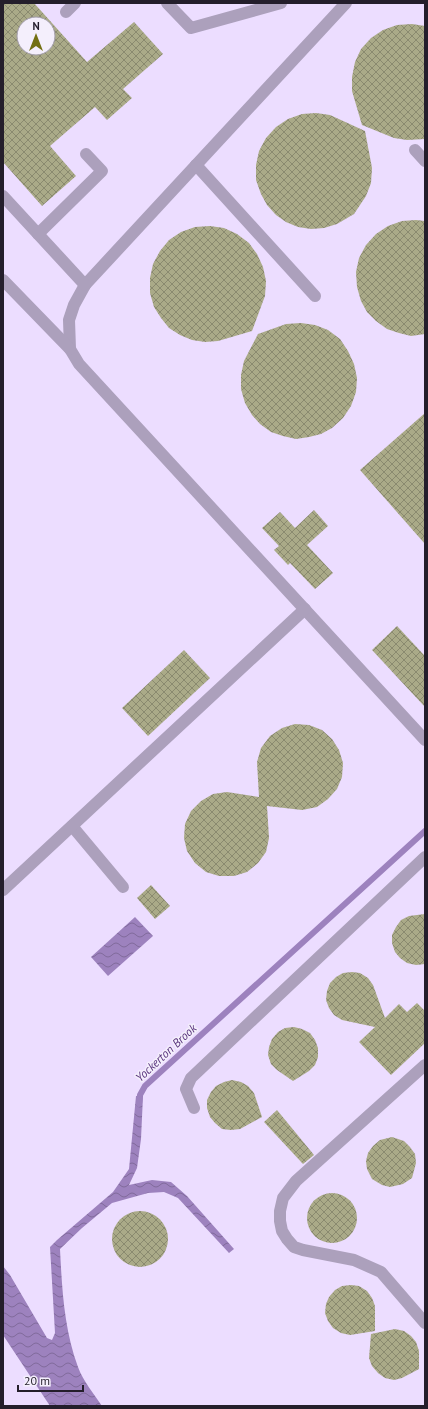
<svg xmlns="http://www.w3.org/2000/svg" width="428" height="1409" font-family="'PT Sans',sans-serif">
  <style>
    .water { fill: url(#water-waves) }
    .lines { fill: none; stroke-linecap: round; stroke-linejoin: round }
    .stream { stroke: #9d82be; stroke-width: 6 }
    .building { fill: url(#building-cross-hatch); fill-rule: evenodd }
    .minor { stroke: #aca0bc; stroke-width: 12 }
    .labels { text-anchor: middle; stroke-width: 3; stroke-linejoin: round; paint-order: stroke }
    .water-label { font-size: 12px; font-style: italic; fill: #58337c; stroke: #f4effc }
  </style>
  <defs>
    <pattern id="water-waves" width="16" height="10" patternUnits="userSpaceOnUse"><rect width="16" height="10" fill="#9d82be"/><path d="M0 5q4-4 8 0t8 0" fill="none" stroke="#806a9b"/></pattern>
    <pattern id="building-cross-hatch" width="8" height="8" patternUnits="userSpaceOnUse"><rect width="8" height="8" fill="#aa8"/><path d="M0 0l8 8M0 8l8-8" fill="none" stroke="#8a8a6f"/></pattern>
  </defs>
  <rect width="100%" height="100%" fill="#ecddff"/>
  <!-- water -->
  <g class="water">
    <polygon points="135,917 153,936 108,976 91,957"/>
    <path d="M 136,1096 L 143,1096 L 141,1139 L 137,1168 L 129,1185 L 152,1180 L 171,1182 L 187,1196 L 234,1249 L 229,1253 L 178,1198 L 164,1192 L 148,1193 L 112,1203 L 82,1228 L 60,1249 C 62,1289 64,1329 78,1367 C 83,1381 94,1394 102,1406 L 50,1406 L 3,1335 L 3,1266 L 10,1275 L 47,1338 L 52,1340 L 55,1333 L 50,1247 L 57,1240 L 113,1192 L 129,1169 Z"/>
  </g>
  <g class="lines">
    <!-- stream -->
    <polyline class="stream" points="139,1104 140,1095 145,1086 425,831"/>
  </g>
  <!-- building -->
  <g class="building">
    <path d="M 3,3 L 34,3 L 87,62 L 134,22 L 163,54 L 123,89 L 132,98 L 107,120 L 95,107 L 50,146 L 76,176 L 42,206 L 3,162 ZM 24,24 L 48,24 L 48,48 L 24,48 Z"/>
    <polygon points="412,24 425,26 425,139 407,140 394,138 362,125 352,91 352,77 355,62 361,49 371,38 383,30 397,25"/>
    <polygon points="316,113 330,115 365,131 372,168 371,183 366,196 354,214 337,224 324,228 311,229 298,227 286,222 276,215 267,205 261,194 256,180 256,165 259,151 266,138 276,127 288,119 302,114"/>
    <polygon points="416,220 425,221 425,334 411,336 399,333 387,329 376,321 367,312 361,301 357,287 356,272 359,258 366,245 376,234 388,226 402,221"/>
    <polygon points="210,226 224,228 237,234 249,243 257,254 263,267 266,281 265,296 252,331 218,341 205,342 192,340 180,335 169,328 161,318 154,307 150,293 150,278 153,264 160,251 169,240 181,232 195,227"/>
    <polygon points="301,323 315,325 328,330 340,339 348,351 354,364 357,378 356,392 351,406 343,418 332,428 321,434 309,437 296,439 283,436 271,432 260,424 252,415 245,403 241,389 241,375 244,361 258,334 286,324"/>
    <polygon points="425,413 425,544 360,470"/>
    <polygon points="314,510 328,526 307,545 333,573 315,589 290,563 288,565 274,550 279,546 262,528 280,512 295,528"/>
    <polygon points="397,626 425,656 425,707 372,650"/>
    <polygon points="184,650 210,678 148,736 122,708"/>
    <polygon points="295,724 309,725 322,730 332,739 339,750 343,763 342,777 337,789 328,799 317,807 302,810 267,806 269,838 266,852 258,863 247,872 234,876 219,876 206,872 195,863 187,851 184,838 185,824 191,811 201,801 213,794 227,792 259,797 257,762 261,748 270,736 282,728"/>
    <polygon points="151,885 170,906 155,919 137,898"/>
    <polygon points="425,914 425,964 416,965 407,963 400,958 395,952 392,943 392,935 396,927 401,920 409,916"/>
    <polygon points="352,972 360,973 368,978 373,985 385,1018 399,1004 407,1012 417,1003 425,1011 425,1043 391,1075 359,1042 375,1027 342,1020 334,1015 329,1008 326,1000 327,991 330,983 336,977 343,973"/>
    <polygon points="294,1027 302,1029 310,1033 315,1040 318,1048 318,1057 315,1065 309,1071 293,1081 277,1070 271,1064 268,1055 269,1047 272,1039 278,1032 285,1028"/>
    <polygon points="232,1080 241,1082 248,1086 254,1093 262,1117 240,1129 231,1130 222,1129 215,1123 210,1117 207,1108 207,1100 211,1092 216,1086 224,1082"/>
    <polygon points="277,1110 314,1155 303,1164 264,1122"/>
    <polygon points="392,1137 404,1141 410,1147 415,1154 416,1163 412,1178 403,1184 390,1187 382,1185 372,1179 367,1169 366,1161 368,1153 373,1146 380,1140"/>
    <circle cx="332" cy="1218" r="25"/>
    <circle cx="140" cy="1239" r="28"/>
    <polygon points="351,1285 359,1286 367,1291 372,1298 375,1306 375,1331 350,1335 341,1333 333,1328 328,1321 325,1313 326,1304 329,1297 335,1290 342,1286"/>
    <polygon points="395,1329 404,1331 411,1336 416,1342 419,1351 419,1369 402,1378 394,1380 385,1378 378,1373 372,1366 369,1358 371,1334"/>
  </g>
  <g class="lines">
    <!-- minor -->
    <g class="minor">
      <polyline points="167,3 191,28 281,3"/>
      <polyline points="346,3 85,285 74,305 69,320 70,349 79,364 425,740"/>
      <polyline points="66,12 75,3"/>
      <polyline points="415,150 425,161"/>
      <polyline points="196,165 315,296"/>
      <polyline points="3,196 85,285"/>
      <polyline points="38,234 102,171 86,154"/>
      <polyline points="3,280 70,349"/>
      <polyline points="72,826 123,887"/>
      <polyline points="3,890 305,609"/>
      <polyline points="425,1065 296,1181 283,1198 280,1211 280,1221 282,1231 287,1239 294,1247 303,1250 354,1260 381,1272 425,1323"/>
      <polyline points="194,1108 186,1089 191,1078 425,857"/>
    </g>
  </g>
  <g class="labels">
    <!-- water labels -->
    <g class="water-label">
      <text transform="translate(166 1053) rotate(-43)" y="4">Yockerton Brook</text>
    </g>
  </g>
  <!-- border -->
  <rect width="428" height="1409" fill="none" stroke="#241e2b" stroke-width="8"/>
  <!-- north arrow -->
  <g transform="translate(36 36)"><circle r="19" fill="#f4effc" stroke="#a19ba8"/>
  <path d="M0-3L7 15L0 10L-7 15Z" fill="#737012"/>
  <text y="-6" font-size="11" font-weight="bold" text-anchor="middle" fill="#241e2b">N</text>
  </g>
  <!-- scale -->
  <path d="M18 1385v6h65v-6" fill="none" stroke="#241e2b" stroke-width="2"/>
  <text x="24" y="1385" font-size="12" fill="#241e2b" stroke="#f4effc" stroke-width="3" paint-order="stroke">20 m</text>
</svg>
